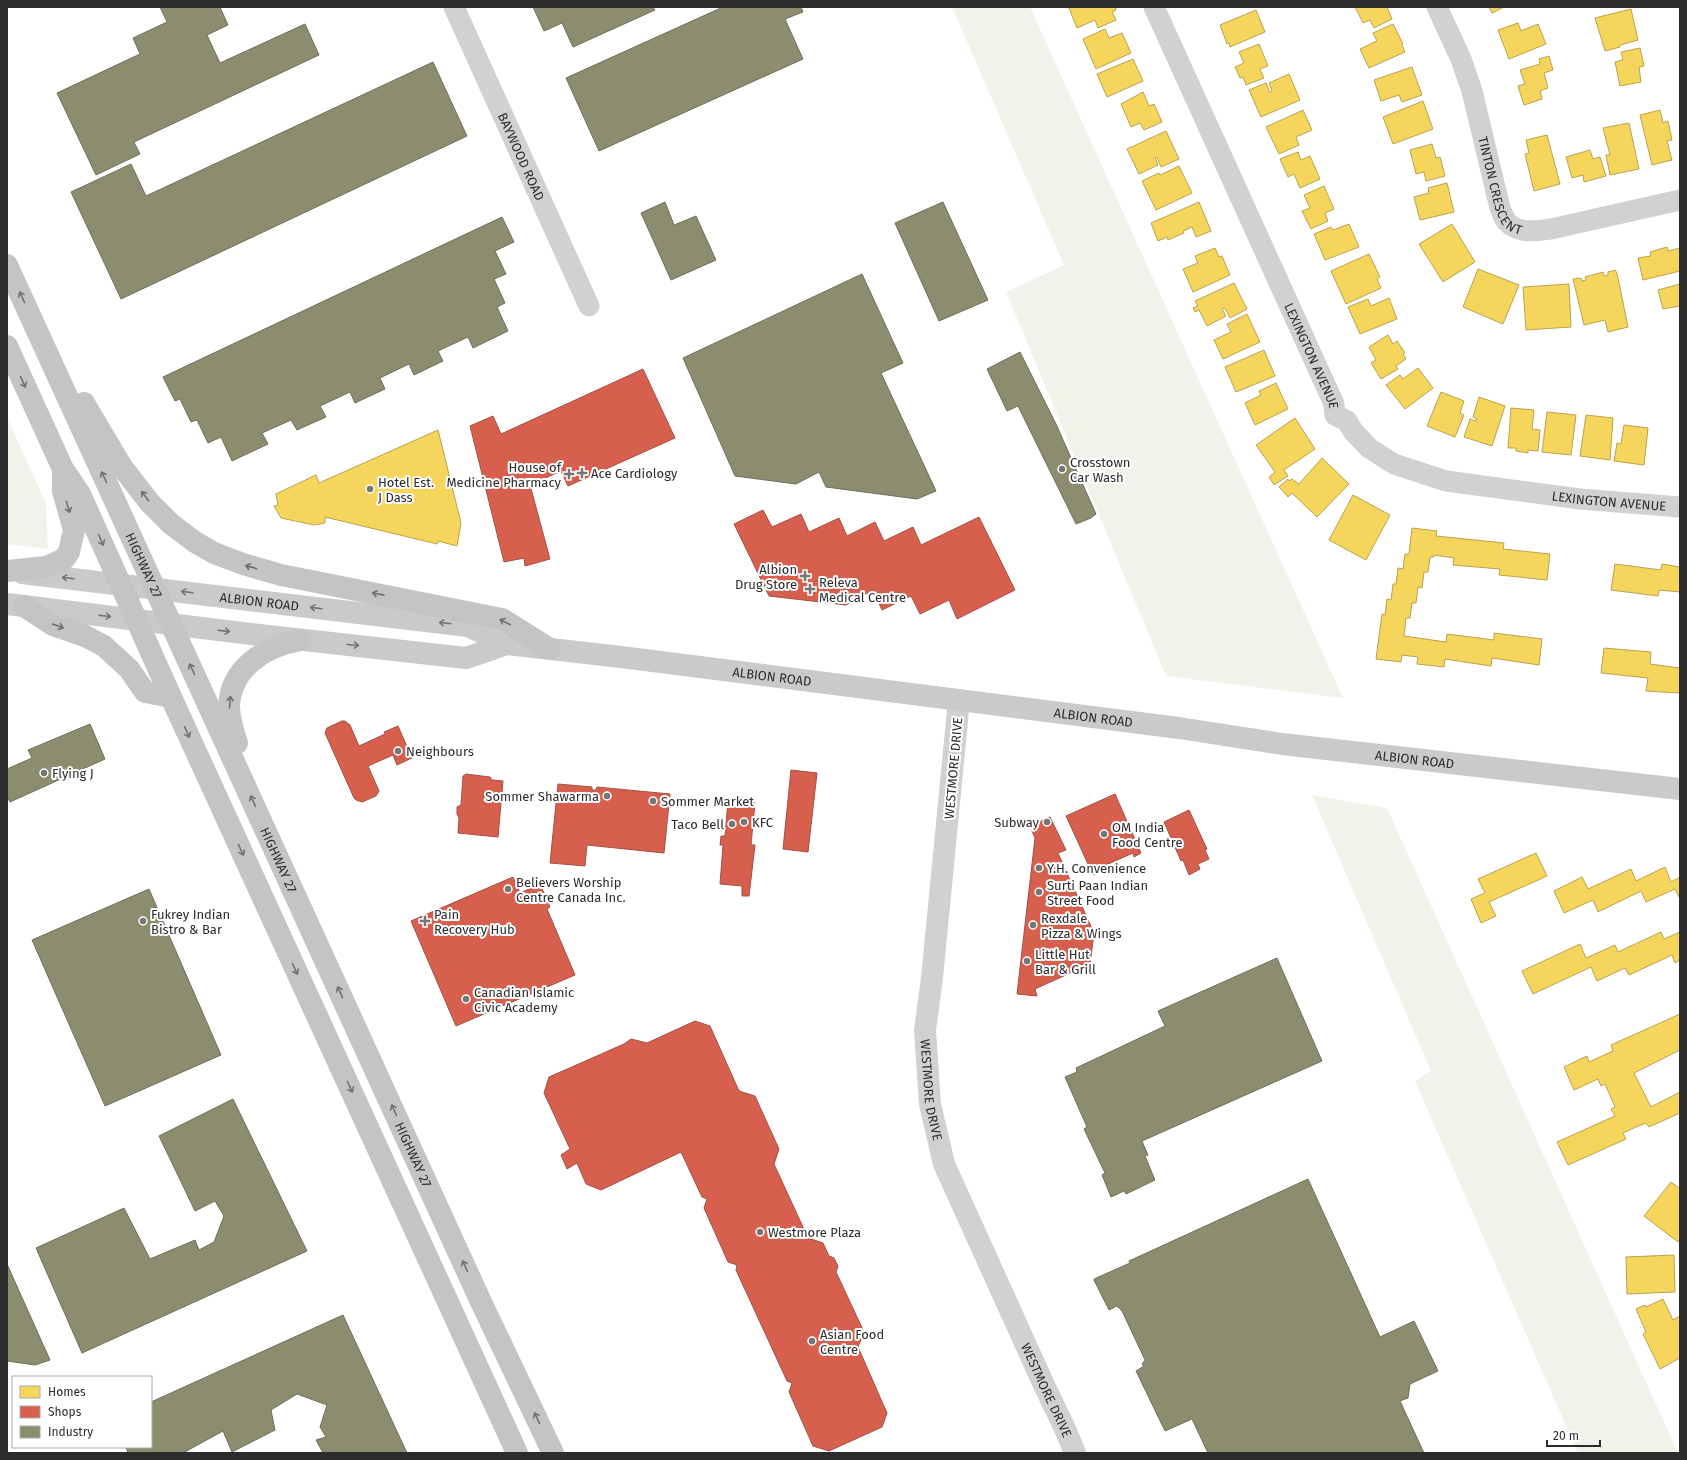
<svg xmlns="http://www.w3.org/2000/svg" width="1687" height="1460" font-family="'Fira Sans',sans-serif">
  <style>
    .green { fill: #f0f3ea }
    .homes { fill: #f6d55c; stroke: #b9a24e }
    .shops { fill: #d6604d; stroke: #a35043 }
    .industry { fill: #8c8c6e; stroke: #6f6f5a }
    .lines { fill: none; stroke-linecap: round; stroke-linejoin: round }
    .minor { stroke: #d1d1d1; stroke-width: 21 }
    .tertiary { stroke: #d1d1d1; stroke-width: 22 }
    .secondary { stroke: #cacaca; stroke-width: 22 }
    .primary { stroke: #c4c4c4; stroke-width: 22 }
    .oneway { stroke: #707070 }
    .oneway2 { stroke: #737373 }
    .poi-dot { fill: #767676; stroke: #fff; stroke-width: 1.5 }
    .labels { text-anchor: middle; stroke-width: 4; stroke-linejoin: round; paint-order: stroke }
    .street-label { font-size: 13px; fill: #2c2c2c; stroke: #fff }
    .poi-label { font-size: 13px; fill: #2c2c2c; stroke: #fff; text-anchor: start }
  </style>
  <rect width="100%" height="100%" fill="#fff"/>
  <!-- green -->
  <g class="green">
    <polygon points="952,7 1030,7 1343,698 1166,676 1006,292 1064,265"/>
    <polygon points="7,418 46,503 48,549 7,544"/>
    <polygon points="1312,795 1387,808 1678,1453 1578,1453 1415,1081 1431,1071"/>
  </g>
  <!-- homes -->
  <g class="homes">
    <polygon points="1071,7 1115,7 1116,10 1112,12 1116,20 1098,28 1095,20 1077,28 1069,8"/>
    <polygon points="1355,7 1387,7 1392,19 1374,28 1370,20 1363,23"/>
    <polygon points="1489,7 1504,7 1492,13"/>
    <polygon points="1631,9 1638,40 1620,45 1620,47 1605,51 1595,18"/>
    <polygon points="1256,10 1265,32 1230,47 1229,43 1227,44 1220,25"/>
    <polygon points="1518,23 1521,31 1538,24 1546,44 1509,59 1498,30"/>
    <polygon points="1393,24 1403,44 1402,45 1405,52 1369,68 1360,49 1377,41 1373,33"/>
    <polygon points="1105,29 1109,38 1122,33 1131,53 1096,69 1083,39"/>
    <polygon points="1259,44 1268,66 1260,69 1264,78 1246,85 1243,77 1240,78 1235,67 1244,63 1239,52"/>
    <polygon points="1640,48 1644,66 1639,67 1641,82 1620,86 1615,62 1623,60 1621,52"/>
    <polygon points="1549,56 1553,70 1544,73 1548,88 1540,91 1542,99 1524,105 1518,86 1525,84 1520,70 1540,64 1539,59"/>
    <polygon points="1133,59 1143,81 1107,97 1097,74"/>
    <polygon points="1412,67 1422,95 1402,102 1399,95 1381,101 1374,80"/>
    <polygon points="1289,74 1300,100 1261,117 1249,90 1266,83 1270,93 1272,91 1269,83"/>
    <polygon points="1143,92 1149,106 1154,104 1162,122 1144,130 1140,123 1131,127 1121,104"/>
    <polygon points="1423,101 1433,129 1393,144 1383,117"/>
    <polygon points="1303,110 1312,130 1296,137 1299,145 1279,154 1266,127"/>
    <polygon points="1660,110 1663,123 1668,121 1672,140 1667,141 1672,160 1652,165 1640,115"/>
    <polygon points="1629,123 1639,169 1610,175 1606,155 1610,155 1603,128"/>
    <polygon points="1166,131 1179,159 1161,167 1157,157 1155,158 1158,165 1139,174 1127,149"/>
    <polygon points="1547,135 1560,184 1534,191 1525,154 1529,153 1526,140"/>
    <polygon points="1432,144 1436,158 1440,157 1445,176 1426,181 1424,172 1416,174 1410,150"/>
    <polygon points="1590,150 1593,159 1600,157 1606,176 1584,182 1583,175 1572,178 1566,157"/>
    <polygon points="1298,152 1301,160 1310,156 1320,179 1300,188 1294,174 1288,177 1280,159"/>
    <polygon points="1179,166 1192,193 1156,210 1142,181 1159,173 1160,175"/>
    <polygon points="1447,183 1454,212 1420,220 1414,197 1429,193 1428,188"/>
    <polygon points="1324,186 1334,209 1325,213 1328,221 1311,229 1302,211 1310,208 1304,195"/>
    <polygon points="1199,202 1211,231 1196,237 1192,227 1183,231 1184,233 1168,240 1167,237 1158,241 1151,223"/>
    <polygon points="1349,224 1359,247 1325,260 1314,234 1331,227 1333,230"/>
    <polygon points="1452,224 1475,262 1443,282 1419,244"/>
    <polygon points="1667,247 1668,251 1680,248 1680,271 1643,280 1638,258 1651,256 1650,252"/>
    <polygon points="1215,248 1219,257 1222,256 1230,275 1193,292 1183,269 1198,263 1195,256"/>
    <polygon points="1369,254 1380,277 1377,279 1381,288 1346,304 1331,271"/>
    <polygon points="1478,269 1519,285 1503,324 1463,307"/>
    <polygon points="1615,270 1617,273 1628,327 1608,332 1605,320 1584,325 1573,279 1581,278 1582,281 1586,280 1585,277 1603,272 1604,276 1608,275 1608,272"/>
    <polygon points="1234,283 1247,309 1230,318 1225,308 1222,309 1226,316 1207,326 1199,310 1195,312 1193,308 1198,306 1195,301"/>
    <polygon points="1569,284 1571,327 1526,330 1523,287"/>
    <polygon points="1680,284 1680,306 1663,309 1658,290"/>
    <polygon points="1389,298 1397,319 1360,334 1348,307 1368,299 1371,306"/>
    <polygon points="1247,314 1260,342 1223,359 1214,340 1231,332 1227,324"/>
    <polygon points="1388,335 1393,344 1397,341 1405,353 1403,354 1406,359 1396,366 1398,369 1381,379 1371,363 1376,360 1369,347"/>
    <polygon points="1264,350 1275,376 1236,392 1225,367"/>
    <polygon points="1418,368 1433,388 1405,409 1386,385 1400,375 1403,379"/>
    <polygon points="1276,383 1288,409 1255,425 1245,403 1261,395 1259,391"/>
    <polygon points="1441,392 1464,401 1460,413 1464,415 1455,437 1427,426"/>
    <polygon points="1479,397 1505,406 1492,446 1464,437 1470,419 1476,421 1477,419 1473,417"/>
    <polygon points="1511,408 1534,410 1532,429 1540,430 1538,451 1528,450 1528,453 1516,451 1516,448 1508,448"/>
    <polygon points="1547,412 1576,415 1571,455 1542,452"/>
    <polygon points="1586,415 1613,418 1610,460 1580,456"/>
    <polygon points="1295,418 1315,449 1284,470 1288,476 1274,485 1269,477 1275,472 1256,445"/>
    <polygon points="1624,425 1648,428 1644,465 1614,461 1617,443 1621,444"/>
    <polygon points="438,430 461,523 457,546 438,541 437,544 325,517 325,523 314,525 281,518 274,506 278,505 276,494 316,475 319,483"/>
    <polygon points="1322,458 1349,484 1317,517 1292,493 1288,497 1279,487 1288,479 1289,481 1292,479 1299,484"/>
    <polygon points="1353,495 1390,515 1366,560 1329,540"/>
    <polygon points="1412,528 1437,531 1436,536 1504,543 1503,549 1550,554 1547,580 1499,575 1500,569 1453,565 1454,558 1434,555 1434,557 1430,557 1428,572 1424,572 1422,588 1418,587 1416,603 1412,603 1410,618 1406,618 1404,636 1446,642 1447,634 1494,640 1494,633 1542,639 1539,665 1492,658 1491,666 1445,659 1444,667 1417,664 1418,657 1402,655 1401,662 1376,659 1382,614 1385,615 1387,599 1391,600 1393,584 1396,584 1398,568 1403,569 1405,554 1409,554"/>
    <polygon points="1615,564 1661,570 1662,564 1680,567 1680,592 1659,590 1658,596 1611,590"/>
    <polygon points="1604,648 1651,652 1650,664 1680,668 1680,693 1646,691 1648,678 1601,673"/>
    <polygon points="1536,853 1547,876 1489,902 1496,916 1481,923 1471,899 1485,893 1478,879"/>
    <polygon points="1665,867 1671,882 1680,877 1680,899 1675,889 1646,902 1641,891 1598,912 1593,900 1564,913 1554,891 1582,877 1588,889 1631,869 1636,881"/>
    <polygon points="1661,932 1664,939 1680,932 1680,960 1675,963 1672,955 1629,975 1625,968 1597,981 1591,967 1533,994 1522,971 1580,944 1586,958 1615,945 1618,952"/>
    <polygon points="1680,1014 1680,1050 1634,1073 1651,1107 1680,1092 1680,1113 1649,1127 1646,1123 1636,1127 1623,1133 1626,1139 1568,1165 1557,1142 1615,1116 1611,1109 1615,1107 1605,1084 1601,1086 1598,1079 1574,1090 1564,1067 1587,1056 1589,1062 1613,1051 1611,1045"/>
    <polygon points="1671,1182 1680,1189 1680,1239 1678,1242 1644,1216"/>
    <polygon points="1674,1255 1675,1292 1627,1294 1626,1257"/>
    <polygon points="1663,1299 1673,1320 1680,1316 1680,1358 1660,1369 1643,1334 1646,1332 1636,1309 1645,1305 1646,1307"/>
  </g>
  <!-- shops -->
  <g class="shops">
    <polygon points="643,369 675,438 568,486 561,471 530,485 550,559 525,566 524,558 504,562 470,426 493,416 501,434"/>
    <polygon points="763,510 772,527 801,514 809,532 839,518 847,536 875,522 884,541 913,527 921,545 979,517 1015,590 957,619 949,600 920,614 911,596 882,610 873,590 846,605 769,596 734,524"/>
    <polygon points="342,721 345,721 350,725 359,746 385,734 384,732 398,726 412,758 397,765 393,755 368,766 379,791 376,796 362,802 356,800 354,798 325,733 327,728"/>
    <polygon points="791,770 817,773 808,852 783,849"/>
    <polygon points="466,774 490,777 492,780 503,781 498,837 458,833 459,818 457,814 457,807 461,805 463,776"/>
    <polygon points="558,784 592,787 592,790 596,790 597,787 670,794 664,853 587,845 585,866 550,863"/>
    <polygon points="1115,794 1141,853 1134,857 1133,853 1097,869 1099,872 1093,875 1066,816"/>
    <polygon points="728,800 755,803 751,845 755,845 749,896 742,896 742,886 720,884 723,845 720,845 721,836 725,836"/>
    <polygon points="1189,810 1207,849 1205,850 1209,859 1198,864 1200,869 1189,875 1183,860 1181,861 1164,822"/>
    <polygon points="1050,817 1066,850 1058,853 1094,933 1090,964 1035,989 1037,996 1017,994 1035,838 1030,826"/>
    <polygon points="513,877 520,893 540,884 550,907 547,909 575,975 456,1026 411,921"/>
    <polygon points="695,1021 710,1026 739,1091 755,1096 779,1149 774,1164 808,1238 823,1243 829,1256 834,1258 838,1266 836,1272 864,1332 858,1347 887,1413 882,1427 829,1451 813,1446 789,1392 792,1383 787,1381 736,1270 737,1265 728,1262 704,1208 707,1199 702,1197 681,1152 601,1190 586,1184 577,1163 567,1169 561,1155 570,1149 544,1093 549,1077 624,1044 631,1039 647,1043"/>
  </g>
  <!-- industry -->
  <g class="industry">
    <polygon points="160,7 220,7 228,25 207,35 220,63 305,24 319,55 134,142 140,154 96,175 57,93 140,54 133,38 167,22"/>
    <polygon points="533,7 653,7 655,10 573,47 562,23 544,31"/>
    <polygon points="723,7 801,7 803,12 785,19 803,59 599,151 566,78"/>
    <polygon points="433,62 467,136 121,299 71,192 131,164 146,196"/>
    <polygon points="665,202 674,225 696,216 716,260 671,280 641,213"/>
    <polygon points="943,202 988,300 939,321 895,223"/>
    <polygon points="502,217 514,242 495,251 506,274 494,279 505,303 497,307 508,331 473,348 468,337 438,351 443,361 414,375 409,364 380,378 385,389 355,403 350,392 320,406 326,417 297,430 291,420 262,433 268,444 232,461 221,437 208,443 197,420 191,422 180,399 175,401 163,377"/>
    <polygon points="862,274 903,363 881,373 936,491 917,499 826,487 819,472 796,484 735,476 683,358"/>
    <polygon points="1020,352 1056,424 1096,514 1091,518 1076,524 1018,406 1007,411 987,369"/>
    <polygon points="90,724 105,759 10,802 7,796 7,769 32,758 28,750"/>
    <polygon points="149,889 221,1055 105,1106 32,940"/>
    <polygon points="1277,958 1322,1061 1142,1141 1148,1155 1145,1156 1155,1180 1126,1194 1124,1191 1111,1197 1102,1175 1105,1173 1084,1129 1087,1127 1065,1077 1077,1072 1076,1068 1165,1026 1158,1011"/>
    <polygon points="233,1099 307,1251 82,1353 36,1248 124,1208 150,1259 195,1240 199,1250 214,1242 224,1216 215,1201 195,1211 159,1136"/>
    <polygon points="1308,1179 1380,1337 1414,1321 1438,1371 1410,1384 1408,1398 1400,1401 1424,1453 1208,1453 1192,1419 1165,1431 1136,1371 1144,1366 1142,1364 1145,1360 1122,1311 1117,1306 1109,1310 1094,1280 1094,1279 1130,1263 1129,1261"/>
    <polygon points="7,1264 50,1360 35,1365 7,1361"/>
    <polygon points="343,1315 407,1453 323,1453 316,1440 326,1437 320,1427 327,1405 297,1394 271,1410 275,1430 232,1452 223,1431 183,1453 128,1453 126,1447 151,1447 151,1402"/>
  </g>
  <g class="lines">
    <!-- minor -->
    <g class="minor">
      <path id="s1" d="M 454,7 L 589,306"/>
      <path id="s2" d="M 1154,7 L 1334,404 L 1335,415 L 1347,421 L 1353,431 L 1369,448 L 1394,464 L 1446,481 L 1580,499 L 1680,507"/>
      <path id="s3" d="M 1437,7 L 1461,59 L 1472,91 L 1500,208 C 1502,212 1504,219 1507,222 C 1518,234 1537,231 1551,229 L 1680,200"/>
    </g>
    <!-- tertiary -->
    <path class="tertiary" id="s4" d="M 959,700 L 932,978 L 925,1030 L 930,1104 L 944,1164 L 1044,1385 L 1066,1431 L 1075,1453"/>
    <!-- secondary -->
    <g class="secondary">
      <path id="s5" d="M 22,573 L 468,626 L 507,644 L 621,657 L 1179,728 L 1282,744 L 1680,789"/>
      <polyline points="7,604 259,635 466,658 507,644"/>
    </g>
    <!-- primary -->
    <g class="primary">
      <path id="s6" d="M 7,265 L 481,1302 L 553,1453"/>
      <polyline points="7,346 63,469 80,494 171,697 517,1453"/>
      <polyline points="84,403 122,467 150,503 171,524 195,542 214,553 243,564 281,575 502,619 550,649"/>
      <polyline points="8,571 46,567 64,559 69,552 74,530 63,491 63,470"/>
      <polyline points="24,606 53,625 85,636 104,646 129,669 145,692 171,697"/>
      <path d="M 237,743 C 233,731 229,719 229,706 C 231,667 266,646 301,640"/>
    </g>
  </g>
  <!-- one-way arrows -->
  <defs><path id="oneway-shaft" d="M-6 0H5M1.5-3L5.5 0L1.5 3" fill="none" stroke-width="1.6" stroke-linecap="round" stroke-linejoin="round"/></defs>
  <g class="oneway">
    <use href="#oneway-shaft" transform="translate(22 297) rotate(-115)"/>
    <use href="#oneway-shaft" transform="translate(23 382) rotate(66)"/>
    <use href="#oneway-shaft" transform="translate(104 477) rotate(-115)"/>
    <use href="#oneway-shaft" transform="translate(145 496) rotate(-127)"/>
    <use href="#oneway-shaft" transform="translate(68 507) rotate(74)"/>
    <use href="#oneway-shaft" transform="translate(101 540) rotate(66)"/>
    <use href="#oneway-shaft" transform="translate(251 567) rotate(-164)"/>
    <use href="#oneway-shaft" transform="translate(378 594) rotate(-169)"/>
    <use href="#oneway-shaft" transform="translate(505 622) rotate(-153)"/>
    <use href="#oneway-shaft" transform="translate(58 626) rotate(20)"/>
    <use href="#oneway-shaft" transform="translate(192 669) rotate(-115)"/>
    <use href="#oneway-shaft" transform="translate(230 702) rotate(-85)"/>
    <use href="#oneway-shaft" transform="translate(187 732) rotate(65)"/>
    <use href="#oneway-shaft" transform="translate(253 801) rotate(-115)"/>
    <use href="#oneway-shaft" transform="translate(241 850) rotate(65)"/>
    <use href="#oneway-shaft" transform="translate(295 969) rotate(65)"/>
    <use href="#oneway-shaft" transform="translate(340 992) rotate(-114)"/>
    <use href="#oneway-shaft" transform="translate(350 1087) rotate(65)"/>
    <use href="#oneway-shaft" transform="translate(394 1110) rotate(-114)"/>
    <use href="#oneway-shaft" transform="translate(465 1266) rotate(-114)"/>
    <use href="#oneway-shaft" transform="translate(537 1418) rotate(-115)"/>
  </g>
  <g class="oneway2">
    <use href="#oneway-shaft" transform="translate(68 578) rotate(-173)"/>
    <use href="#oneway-shaft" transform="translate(187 592) rotate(-173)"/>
    <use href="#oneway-shaft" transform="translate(316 608) rotate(-173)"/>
    <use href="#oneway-shaft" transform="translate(105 616) rotate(7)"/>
    <use href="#oneway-shaft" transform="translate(445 623) rotate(-173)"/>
    <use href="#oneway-shaft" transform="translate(224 631) rotate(7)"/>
    <use href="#oneway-shaft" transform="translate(353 645) rotate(5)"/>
  </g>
  <!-- markers -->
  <g class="poi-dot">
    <circle cx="1062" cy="469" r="4"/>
    <path d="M580 467h4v4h4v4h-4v4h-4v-4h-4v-4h4z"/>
    <path d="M567 468h4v4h4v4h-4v4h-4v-4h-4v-4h4z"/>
    <circle cx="370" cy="489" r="4"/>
    <path d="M803 570h4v4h4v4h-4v4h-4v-4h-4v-4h4z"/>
    <path d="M808 583h4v4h4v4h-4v4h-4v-4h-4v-4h4z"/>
    <circle cx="398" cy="751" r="4"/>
    <circle cx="44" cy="773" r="4"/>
    <circle cx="607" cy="796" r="4"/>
    <circle cx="653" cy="801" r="4"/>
    <circle cx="744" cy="822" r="4"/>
    <circle cx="1047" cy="822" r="4"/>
    <circle cx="732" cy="824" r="4"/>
    <circle cx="1104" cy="834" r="4"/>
    <circle cx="1039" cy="868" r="4"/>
    <circle cx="508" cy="889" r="4"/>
    <circle cx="1039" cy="892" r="4"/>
    <circle cx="143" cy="921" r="4"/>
    <path d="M423 915h4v4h4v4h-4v4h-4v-4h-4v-4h4z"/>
    <circle cx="1033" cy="925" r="4"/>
    <circle cx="1027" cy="961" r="4"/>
    <circle cx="466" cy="999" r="4"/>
    <circle cx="760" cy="1232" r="4"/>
    <circle cx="812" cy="1341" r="4"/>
  </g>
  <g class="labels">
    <!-- street labels -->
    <g class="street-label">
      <text dy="5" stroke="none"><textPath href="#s1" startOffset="164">BAYWOOD ROAD</textPath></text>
      <text dy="5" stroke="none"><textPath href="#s3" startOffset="191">TINTON CRESCENT</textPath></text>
      <text dy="5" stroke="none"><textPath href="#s2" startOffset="383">LEXINGTON AVENUE</textPath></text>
      <text dy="5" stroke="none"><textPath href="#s2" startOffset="744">LEXINGTON AVENUE</textPath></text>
      <text dy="5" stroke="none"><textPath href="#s6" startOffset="330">HIGHWAY 27</textPath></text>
      <text dy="5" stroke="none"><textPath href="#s5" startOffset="239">ALBION ROAD</textPath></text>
      <text dy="5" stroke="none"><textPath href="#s5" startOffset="759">ALBION ROAD</textPath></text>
      <text dy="5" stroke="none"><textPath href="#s5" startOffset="1083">ALBION ROAD</textPath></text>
      <text dy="5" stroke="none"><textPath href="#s5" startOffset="1407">ALBION ROAD</textPath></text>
      <text transform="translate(953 768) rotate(-85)" y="5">WESTMORE DRIVE</text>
      <text dy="5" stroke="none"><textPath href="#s6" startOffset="654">HIGHWAY 27</textPath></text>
      <text dy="5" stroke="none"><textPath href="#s4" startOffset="392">WESTMORE DRIVE</textPath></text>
      <text dy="5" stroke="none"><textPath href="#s6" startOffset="978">HIGHWAY 27</textPath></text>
      <text dy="5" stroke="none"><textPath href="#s4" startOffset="716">WESTMORE DRIVE</textPath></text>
    </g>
    <!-- poi labels -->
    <g class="poi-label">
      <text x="1070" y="467">Crosstown<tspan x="1070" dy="15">Car Wash</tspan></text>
      <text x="561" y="472" text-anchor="end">House of<tspan x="561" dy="15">Medicine Pharmacy</tspan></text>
      <text x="591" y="478">Ace Cardiology</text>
      <text x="378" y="487">Hotel Est.<tspan x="378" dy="15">J Dass</tspan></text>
      <text x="797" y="574" text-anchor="end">Albion<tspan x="797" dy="15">Drug Store</tspan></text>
      <text x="819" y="587">Releva<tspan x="819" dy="15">Medical Centre</tspan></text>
      <text x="406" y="756">Neighbours</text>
      <text x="52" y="778">Flying J</text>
      <text x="599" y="801" text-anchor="end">Sommer Shawarma</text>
      <text x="661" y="806">Sommer Market</text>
      <text x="752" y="827">KFC</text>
      <text x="1039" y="827" text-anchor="end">Subway</text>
      <text x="724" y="829" text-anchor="end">Taco Bell</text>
      <text x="1112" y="832">OM India<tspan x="1112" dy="15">Food Centre</tspan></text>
      <text x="1047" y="873">Y.H. Convenience</text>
      <text x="516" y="887">Believers Worship<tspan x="516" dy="15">Centre Canada Inc.</tspan></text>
      <text x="1047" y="890">Surti Paan Indian<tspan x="1047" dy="15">Street Food</tspan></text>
      <text x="151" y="919">Fukrey Indian<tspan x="151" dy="15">Bistro &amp; Bar</tspan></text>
      <text x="434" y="919">Pain<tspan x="434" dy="15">Recovery Hub</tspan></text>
      <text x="1041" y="923">Rexdale<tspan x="1041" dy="15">Pizza &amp; Wings</tspan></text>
      <text x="1035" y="959">Little Hut<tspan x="1035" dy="15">Bar &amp; Grill</tspan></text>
      <text x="474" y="997">Canadian Islamic<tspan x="474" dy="15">Civic Academy</tspan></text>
      <text x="768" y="1237">Westmore Plaza</text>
      <text x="820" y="1339">Asian Food<tspan x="820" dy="15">Centre</tspan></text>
    </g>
  </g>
  <!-- border -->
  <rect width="1687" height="1460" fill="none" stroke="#2c2c2c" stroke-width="16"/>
  <!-- legend -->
  <rect x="12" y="1376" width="140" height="72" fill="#ffffff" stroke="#ababab"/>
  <rect x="20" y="1386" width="20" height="12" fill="#f6d55c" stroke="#ababab"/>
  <text x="48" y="1396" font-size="12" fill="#2c2c2c">Homes</text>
  <rect x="20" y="1406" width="20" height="12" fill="#d6604d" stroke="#ababab"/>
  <text x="48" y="1416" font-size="12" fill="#2c2c2c">Shops</text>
  <rect x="20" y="1426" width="20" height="12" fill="#8c8c6e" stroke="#ababab"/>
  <text x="48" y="1436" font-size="12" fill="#2c2c2c">Industry</text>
  <!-- scale -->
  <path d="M1547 1440v6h53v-6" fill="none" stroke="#2c2c2c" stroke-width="2"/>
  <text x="1553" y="1440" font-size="12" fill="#2c2c2c" stroke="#ffffff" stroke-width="3" paint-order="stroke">20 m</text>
</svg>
